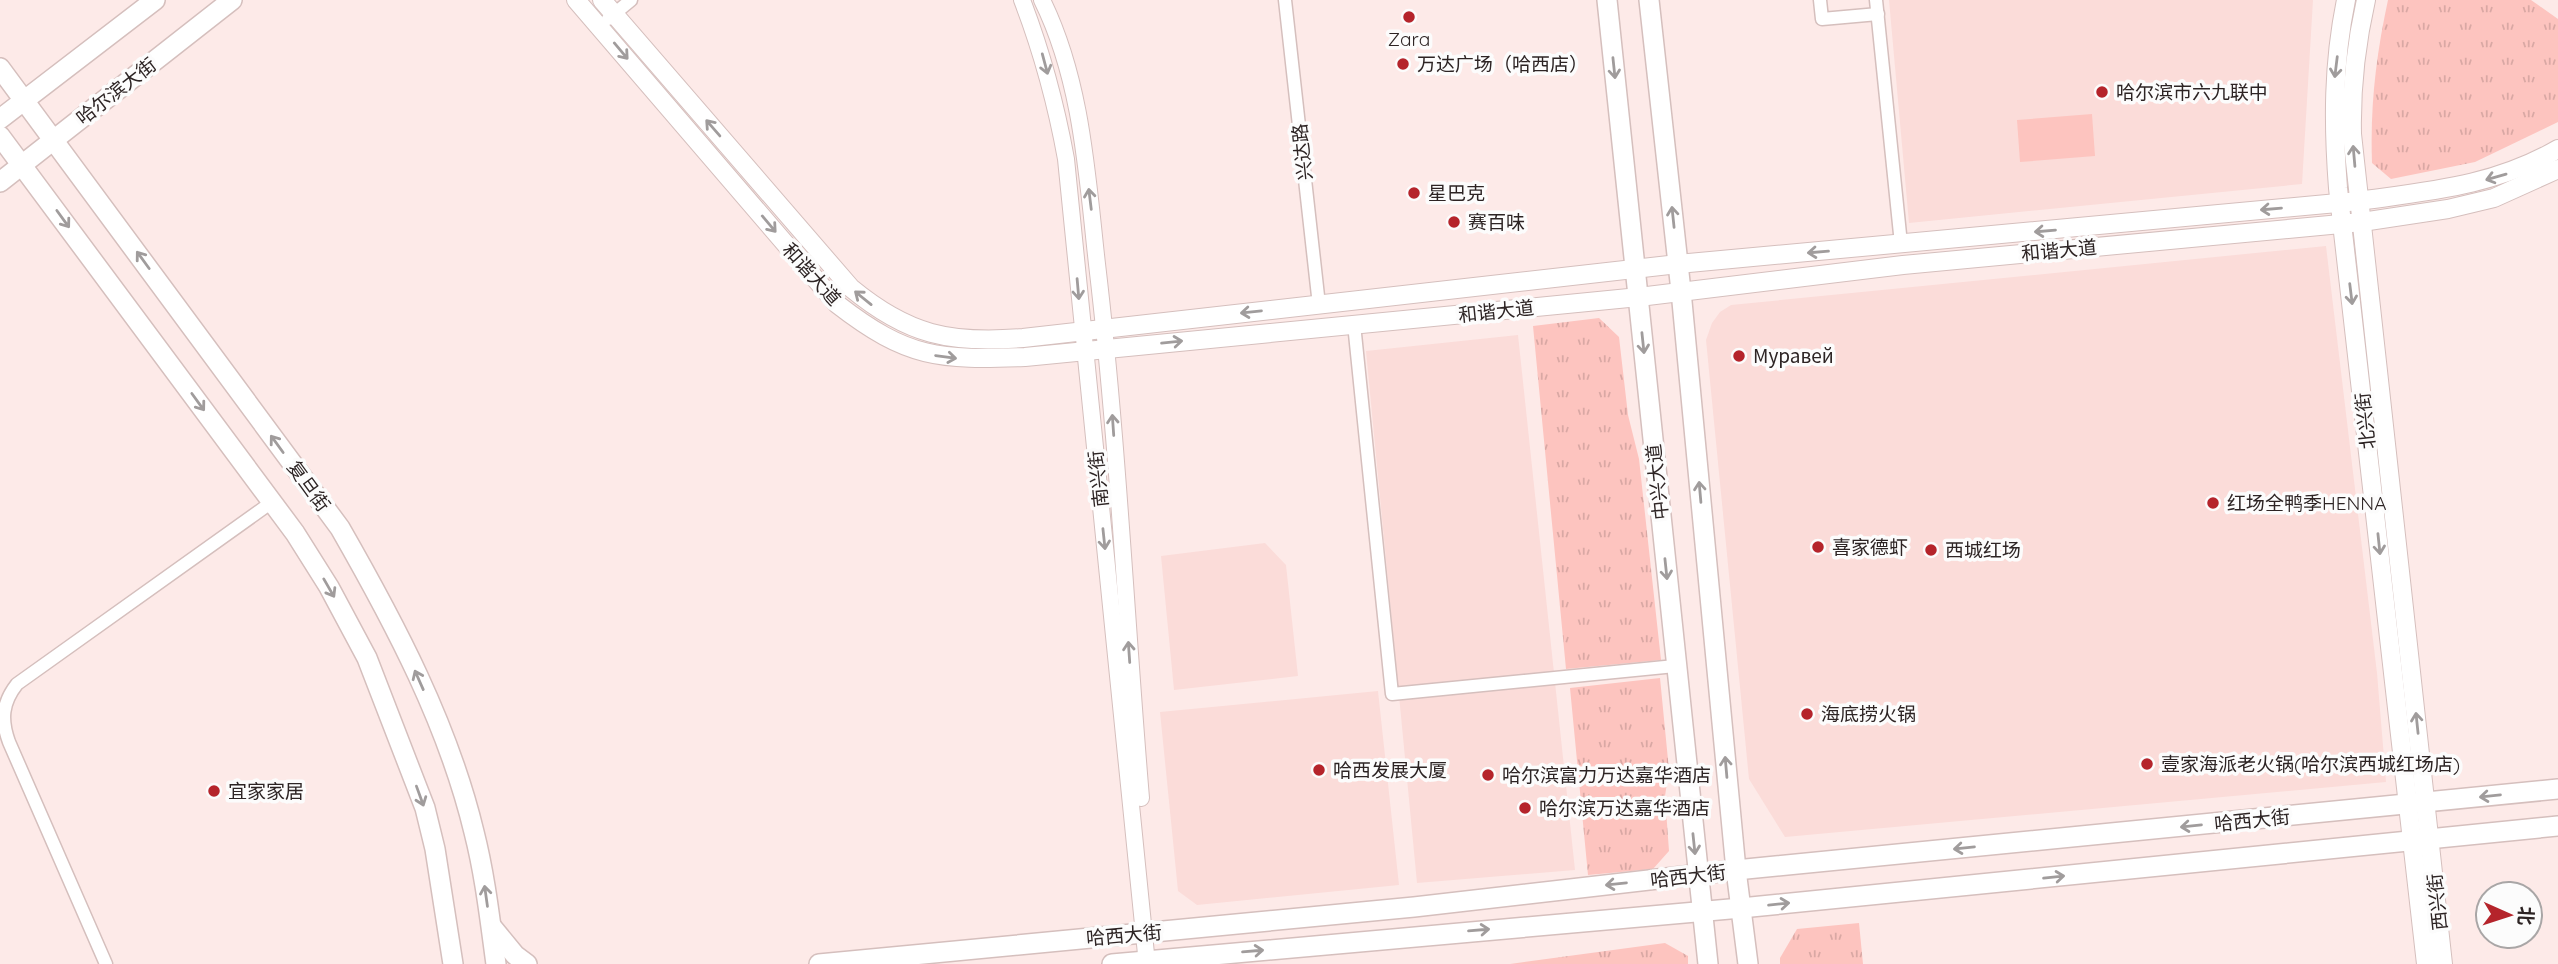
<svg xmlns="http://www.w3.org/2000/svg" width="2558" height="964" font-family="Quicksand,'Noto Sans SC',sans-serif">
  <style>
    .built { fill: #fbdcd9 }
    .park { fill: url(#park-tufts) }
    .garden { fill: #fdc4bf }
    .lines { fill: none; stroke-linecap: round; stroke-linejoin: round }
    .minor-casing { stroke: #d5bfbd; stroke-width: 15 }
    .tertiary-casing { stroke: #d5bfbd; stroke-width: 18 }
    .secondary-casing { stroke: #d5bfbd; stroke-width: 20 }
    .primary-casing { stroke: #d5bfbd; stroke-width: 22 }
    .minor { stroke: #fff; stroke-width: 12 }
    .tertiary { stroke: #fff; stroke-width: 16 }
    .secondary { stroke: #fff; stroke-width: 18 }
    .primary { stroke: #fff; stroke-width: 19 }
    .oneway { stroke: #a09c9c }
    .poi-dot { fill: #b5242b; stroke: #fcfcfc; stroke-width: 2.5 }
    .labels { text-anchor: middle; stroke-width: 7; stroke-linejoin: round; paint-order: stroke }
    .poi-label { font-size: 19px; fill: #2d2424; stroke: #fcfcfc; text-anchor: start }
    .street-label { font-size: 19px; fill: #2d2424; stroke: #fcfcfc }
  </style>
  <defs>
    <pattern id="park-tufts" width="24" height="20" patternUnits="userSpaceOnUse" patternTransform="scale(1.75)"><rect width="24" height="20" fill="#fdc4bf"/><path d="M3 7l-1-3M5 7V3M7 7l1-3M15 17l-1-3M17 17v-4M19 17l1-3" fill="none" stroke="#d9a8a4"/></pattern>
  </defs>
  <rect width="100%" height="100%" fill="#fdeae8"/>
  <!-- built -->
  <g class="built">
    <polygon points="1889,0 2313,0 2302,184 1909,223"/>
    <polygon points="2326,246 2377,673 2386,782 1785,837 1749,779 1706,340 1712,323 1720,312 1731,305"/>
    <polygon points="1518,335 1575,870 1417,883 1366,351"/>
    <polygon points="1265,543 1286,565 1298,676 1174,690 1161,556"/>
    <polygon points="1378,691 1399,885 1197,905 1178,891 1160,712"/>
  </g>
  <!-- park -->
  <g class="park">
    <path d="M 2388,0 L 2531,0 L 2558,19 L 2558,122 L 2475,162 L 2391,179 L 2372,163 C 2370,105 2376,56 2388,0 Z"/>
    <polygon points="1599,318 1619,337 1628,415 1639,459 1661,660 1566,669 1533,326"/>
    <polygon points="1660,678 1669,770 1665,796 1669,851 1653,869 1588,875 1570,688"/>
    <polygon points="1859,923 1863,964 1780,964 1780,958 1797,929"/>
    <polygon points="1665,943 1688,956 1688,964 1510,964"/>
  </g>
  <!-- garden -->
  <polygon class="garden" points="2092,114 2095,156 2020,162 2017,120"/>
  <g class="lines">
    <defs>
      <g id="minor">
        <polyline points="1285,0 1319,305"/>
        <polyline points="1820,0 1822,19 1878,14"/>
        <polyline points="1876,0 1901,244"/>
        <polyline points="608,19 631,0"/>
        <polyline points="1354,324 1392,694 1675,666"/>
        <path d="M 106,964 L 9,742 C 1,720 2,703 17,684 L 272,502"/>
      </g>
      <g id="tertiary">
        <path d="M 1022,0 C 1042,52 1056,104 1066,159 L 1147,964"/>
        <path d="M 1042,0 C 1082,81 1087,175 1097,264 C 1118,441 1126,620 1141,798"/>
      </g>
      <g id="secondary">
        <path d="M 576,0 L 837,304 C 908,359 939,360 1025,357 L 1639,297 L 1903,265 L 2362,222 L 2448,209 L 2494,198 L 2558,169"/>
        <path d="M 602,0 L 851,288 C 908,335 950,344 1023,338 L 1678,264 L 2359,201 C 2430,191 2494,186 2558,149"/>
        <path d="M 2346,0 C 2333,63 2333,124 2338,188 L 2426,964"/>
        <path d="M 2366,0 C 2356,44 2351,89 2352,134 L 2443,964"/>
      </g>
      <g id="primary">
        <polyline points="1607,0 1708,964"/>
        <polyline points="1649,0 1681,291 1736,870 1748,964"/>
        <path d="M 0,68 L 340,528 C 395,624 448,724 474,832 C 485,875 490,920 496,964"/>
        <polyline points="0,119 155,0"/>
        <polyline points="0,136 295,533 329,587 367,658 425,808 435,849 453,964"/>
        <polyline points="0,182 232,0"/>
        <polyline points="492,927 515,955 527,964"/>
        <polyline points="819,964 1414,907 1736,870 2558,789"/>
        <polyline points="1112,964 1741,908 2558,826"/>
      </g>
    </defs>
    <!-- minor casing -->
    <use href="#minor" class="minor-casing"/>
    <!-- tertiary casing -->
    <use href="#tertiary" class="tertiary-casing"/>
    <!-- secondary casing -->
    <use href="#secondary" class="secondary-casing"/>
    <!-- primary casing -->
    <use href="#primary" class="primary-casing"/>
    <!-- minor -->
    <use href="#minor" class="minor"/>
    <!-- tertiary -->
    <use href="#tertiary" class="tertiary"/>
    <!-- secondary -->
    <use href="#secondary" class="secondary"/>
    <!-- primary -->
    <use href="#primary" class="primary"/>
  </g>
  <!-- one-way arrows -->
  <defs><path id="oneway-shaft" d="M-6 0H5M1.5-3L5.5 0L1.5 3" fill="none" stroke-width="1.6" stroke-linecap="round" stroke-linejoin="round" transform="scale(1.75)"/></defs>
  <g class="oneway">
    <use href="#oneway-shaft" transform="translate(621 51) rotate(50)"/>
    <use href="#oneway-shaft" transform="translate(1045 64) rotate(75)"/>
    <use href="#oneway-shaft" transform="translate(2336 67) rotate(97)"/>
    <use href="#oneway-shaft" transform="translate(1614 68) rotate(84)"/>
    <use href="#oneway-shaft" transform="translate(713 128) rotate(-131)"/>
    <use href="#oneway-shaft" transform="translate(2354 156) rotate(-95)"/>
    <use href="#oneway-shaft" transform="translate(2496 177) rotate(164)"/>
    <use href="#oneway-shaft" transform="translate(1090 199) rotate(-97)"/>
    <use href="#oneway-shaft" transform="translate(2271 209) rotate(175)"/>
    <use href="#oneway-shaft" transform="translate(1673 217) rotate(-96)"/>
    <use href="#oneway-shaft" transform="translate(63 219) rotate(54)"/>
    <use href="#oneway-shaft" transform="translate(769 224) rotate(50)"/>
    <use href="#oneway-shaft" transform="translate(2045 231) rotate(175)"/>
    <use href="#oneway-shaft" transform="translate(1818 252) rotate(175)"/>
    <use href="#oneway-shaft" transform="translate(143 260) rotate(-126)"/>
    <use href="#oneway-shaft" transform="translate(1078 289) rotate(85)"/>
    <use href="#oneway-shaft" transform="translate(2351 294) rotate(83)"/>
    <use href="#oneway-shaft" transform="translate(863 298) rotate(-141)"/>
    <use href="#oneway-shaft" transform="translate(1251 312) rotate(174)"/>
    <use href="#oneway-shaft" transform="translate(1172 342) rotate(-6)"/>
    <use href="#oneway-shaft" transform="translate(1643 343) rotate(84)"/>
    <use href="#oneway-shaft" transform="translate(946 357) rotate(8)"/>
    <use href="#oneway-shaft" transform="translate(198 402) rotate(54)"/>
    <use href="#oneway-shaft" transform="translate(1113 425) rotate(-94)"/>
    <use href="#oneway-shaft" transform="translate(277 444) rotate(-126)"/>
    <use href="#oneway-shaft" transform="translate(1700 492) rotate(-95)"/>
    <use href="#oneway-shaft" transform="translate(1104 539) rotate(84)"/>
    <use href="#oneway-shaft" transform="translate(2379 544) rotate(84)"/>
    <use href="#oneway-shaft" transform="translate(1666 569) rotate(84)"/>
    <use href="#oneway-shaft" transform="translate(329 588) rotate(60)"/>
    <use href="#oneway-shaft" transform="translate(1129 652) rotate(-94)"/>
    <use href="#oneway-shaft" transform="translate(419 680) rotate(-114)"/>
    <use href="#oneway-shaft" transform="translate(2417 723) rotate(-96)"/>
    <use href="#oneway-shaft" transform="translate(1726 767) rotate(-95)"/>
    <use href="#oneway-shaft" transform="translate(420 796) rotate(70)"/>
    <use href="#oneway-shaft" transform="translate(2490 796) rotate(174)"/>
    <use href="#oneway-shaft" transform="translate(2191 826) rotate(174)"/>
    <use href="#oneway-shaft" transform="translate(1694 844) rotate(84)"/>
    <use href="#oneway-shaft" transform="translate(1964 848) rotate(174)"/>
    <use href="#oneway-shaft" transform="translate(2054 877) rotate(-6)"/>
    <use href="#oneway-shaft" transform="translate(1616 884) rotate(174)"/>
    <use href="#oneway-shaft" transform="translate(486 896) rotate(-98)"/>
    <use href="#oneway-shaft" transform="translate(1779 904) rotate(-6)"/>
    <use href="#oneway-shaft" transform="translate(1479 930) rotate(-5)"/>
    <use href="#oneway-shaft" transform="translate(1253 951) rotate(-5)"/>
  </g>
  <!-- markers -->
  <g class="poi-dot">
    <circle cx="1409" cy="17" r="7"/>
    <circle cx="1403" cy="64" r="7"/>
    <circle cx="2102" cy="92" r="7"/>
    <circle cx="1414" cy="193" r="7"/>
    <circle cx="1454" cy="222" r="7"/>
    <circle cx="1739" cy="356" r="7"/>
    <circle cx="2213" cy="503" r="7"/>
    <circle cx="1818" cy="547" r="7"/>
    <circle cx="1931" cy="550" r="7"/>
    <circle cx="1807" cy="714" r="7"/>
    <circle cx="2147" cy="764" r="7"/>
    <circle cx="1319" cy="770" r="7"/>
    <circle cx="1488" cy="775" r="7"/>
    <circle cx="214" cy="791" r="7"/>
    <circle cx="1525" cy="808" r="7"/>
  </g>
  <g class="labels">
    <!-- poi labels -->
    <g class="poi-label">
      <text x="1409" y="46" text-anchor="middle">Zara</text>
      <text x="1417" y="71">万达广场（哈西店）</text>
      <text x="2116" y="99">哈尔滨市六九联中</text>
      <text x="1428" y="200">星巴克</text>
      <text x="1468" y="229">赛百味</text>
      <text x="1753" y="363">Муравей</text>
      <text x="2227" y="510">红场全鸭季HENNA</text>
      <text x="1832" y="554">喜家德虾</text>
      <text x="1945" y="557">西城红场</text>
      <text x="1821" y="721">海底捞火锅</text>
      <text x="2161" y="771">壹家海派老火锅(哈尔滨西城红场店)</text>
      <text x="1333" y="777">哈西发展大厦</text>
      <text x="1502" y="782">哈尔滨富力万达嘉华酒店</text>
      <text x="228" y="798">宜家家居</text>
      <text x="1539" y="815">哈尔滨万达嘉华酒店</text>
    </g>
    <!-- street labels -->
    <g class="street-label">
      <text transform="translate(116 91) rotate(-38)" y="7">哈尔滨大街</text>
      <text transform="translate(1302 152) rotate(-96)" y="7">兴达路</text>
      <text transform="translate(2059 250) rotate(-5)" y="7">和谐大道</text>
      <text transform="translate(812 274) rotate(48)" y="7">和谐大道</text>
      <text transform="translate(1496 311) rotate(-6)" y="7">和谐大道</text>
      <text transform="translate(2365 421) rotate(-96)" y="7">北兴街</text>
      <text transform="translate(1098 479) rotate(-96)" y="7">南兴街</text>
      <text transform="translate(1657 482) rotate(-96)" y="7">中兴大道</text>
      <text transform="translate(309 486) rotate(54)" y="7">复旦街</text>
      <text transform="translate(2252 820) rotate(-6)" y="7">哈西大街</text>
      <text transform="translate(1688 876) rotate(-7)" y="7">哈西大街</text>
      <text transform="translate(2437 902) rotate(-96)" y="7">西兴街</text>
      <text transform="translate(1124 935) rotate(-5)" y="7">哈西大街</text>
    </g>
  </g>
  <!-- north arrow -->
  <g transform="translate(2509 915) rotate(93)"><circle r="33" fill="#fcfcfc" stroke="#a9a6a6" stroke-width="2"/>
  <path d="M0-5L12 26L0 18L-12 26Z" fill="#b5242b"/>
  <text y="-10" font-size="19" font-weight="bold" text-anchor="middle" fill="#2d2424">北</text>
  </g>
</svg>
